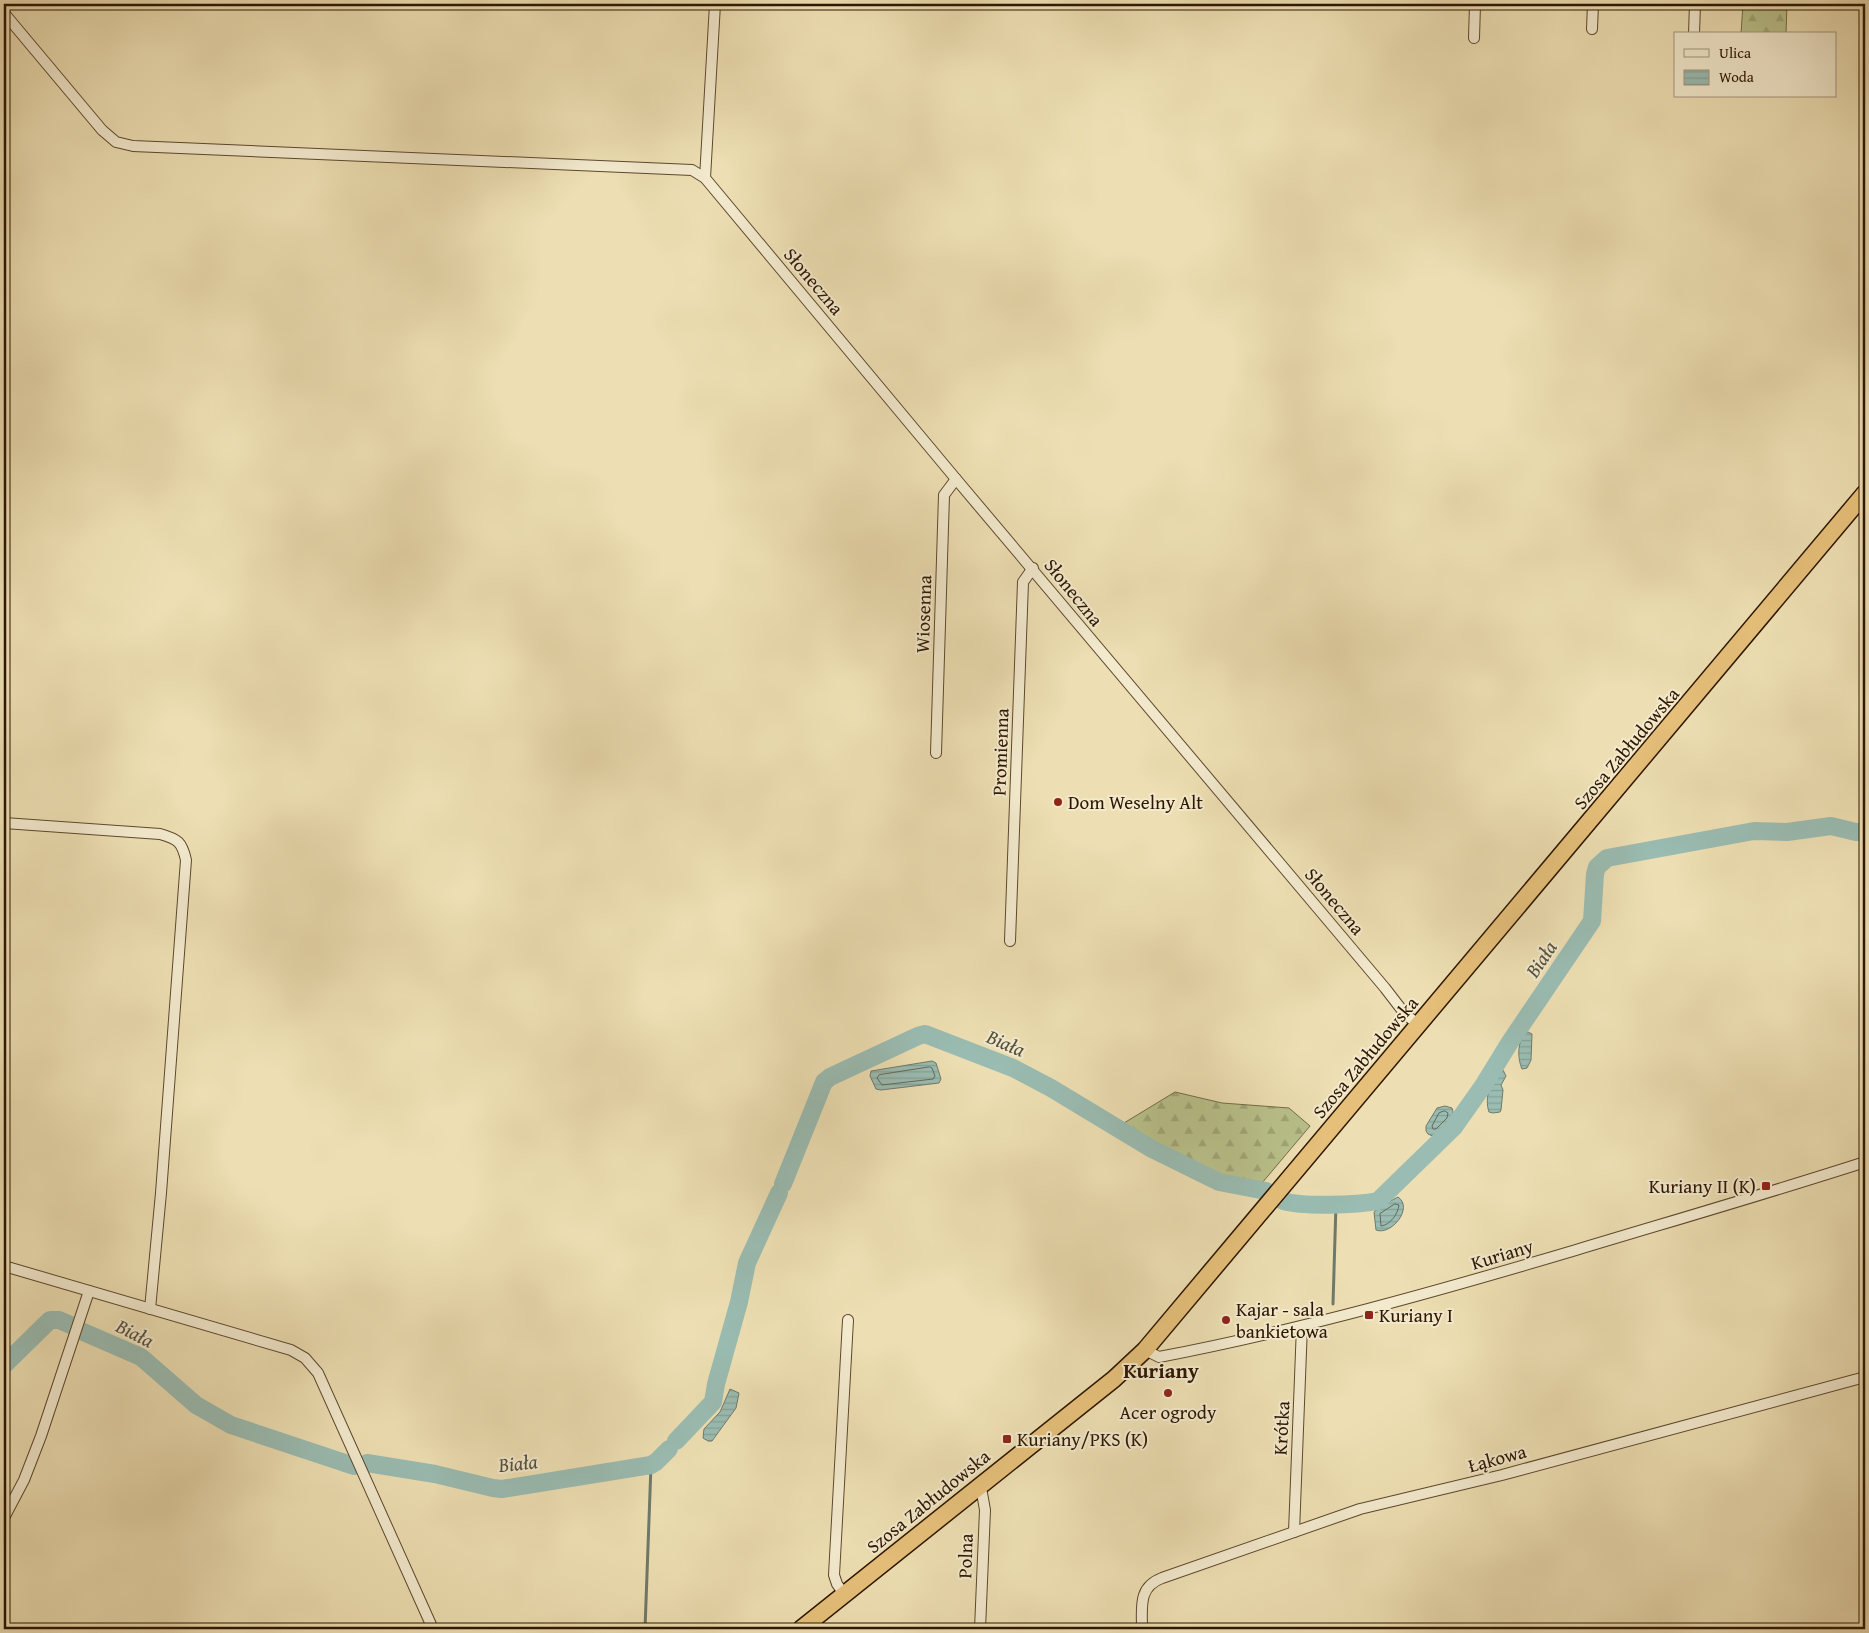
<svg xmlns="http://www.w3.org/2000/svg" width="1869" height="1633" font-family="'Gentium Book Plus',serif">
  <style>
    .forest { fill: url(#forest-firs); stroke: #736c46 }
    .water { fill: url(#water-rules); stroke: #6e7a6b }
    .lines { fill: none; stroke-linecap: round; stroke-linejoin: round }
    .shore { stroke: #646959; stroke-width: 1 }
    .stream { stroke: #6e7a6b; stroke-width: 3 }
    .river { stroke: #9abcb2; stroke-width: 18 }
    .minor-casing { stroke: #5d482d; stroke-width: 12 }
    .trunk-casing { stroke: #2d1600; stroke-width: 19 }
    .minor { stroke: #f3eace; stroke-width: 10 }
    .trunk { stroke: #e6c07a; stroke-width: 16 }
    .poi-dot { fill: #8f2418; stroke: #f3eace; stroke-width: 2 }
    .labels { text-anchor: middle; stroke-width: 4; stroke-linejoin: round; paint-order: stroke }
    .street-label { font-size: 19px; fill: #2d1600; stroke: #f3eace }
    .poi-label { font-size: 19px; fill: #2d1600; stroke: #f3eace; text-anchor: start }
    .water-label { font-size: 20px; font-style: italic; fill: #53503e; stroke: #f3eace }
    .quarter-label { font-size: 21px; font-weight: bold; fill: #2d1600; stroke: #f3eace }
  </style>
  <defs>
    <pattern id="forest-firs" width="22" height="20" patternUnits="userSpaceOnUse" patternTransform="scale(1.25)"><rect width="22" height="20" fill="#b9c18b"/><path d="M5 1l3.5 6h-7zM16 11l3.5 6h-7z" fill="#9fa576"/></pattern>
    <pattern id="water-rules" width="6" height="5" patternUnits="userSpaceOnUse" patternTransform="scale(1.25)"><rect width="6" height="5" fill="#9abcb2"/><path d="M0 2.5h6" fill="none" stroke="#85a197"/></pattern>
  </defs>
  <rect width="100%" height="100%" fill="#eddfb3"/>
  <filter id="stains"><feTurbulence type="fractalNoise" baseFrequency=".004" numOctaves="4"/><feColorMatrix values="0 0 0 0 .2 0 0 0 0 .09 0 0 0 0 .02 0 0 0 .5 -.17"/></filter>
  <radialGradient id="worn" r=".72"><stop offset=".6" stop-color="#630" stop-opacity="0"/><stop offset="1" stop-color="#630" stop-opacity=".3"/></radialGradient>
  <!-- forest -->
  <g class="forest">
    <polygon points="1743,4 1787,4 1786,34 1741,34"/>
    <polygon points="1175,1092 1222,1103 1289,1108 1310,1126 1262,1183 1228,1180 1164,1151 1124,1123"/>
  </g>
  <!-- water -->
  <g class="water">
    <path d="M 1528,1032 L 1532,1034 L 1531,1060 L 1527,1068 L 1522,1069 C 1517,1057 1517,1039 1528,1032 Z"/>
    <polygon points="932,1061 936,1063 941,1079 939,1083 881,1090 876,1089 870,1076 871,1071"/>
    <path d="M 1499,1069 L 1503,1070 L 1506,1076 L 1501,1085 L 1503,1090 L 1501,1110 L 1500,1112 L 1493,1113 L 1489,1112 C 1484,1097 1491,1081 1499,1069 Z"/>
    <path d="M 1445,1106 L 1452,1108 C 1457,1121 1443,1129 1435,1137 L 1428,1134 L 1426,1131 L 1426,1126 L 1437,1108 Z"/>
    <path d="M 1398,1197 C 1414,1208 1391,1236 1376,1230 L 1374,1212 L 1381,1206 Z"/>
    <polygon points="730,1389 739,1393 736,1408 712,1441 708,1441 703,1438 704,1429 720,1412"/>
  </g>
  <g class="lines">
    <!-- shore -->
    <g class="shore">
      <polygon points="930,1067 932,1068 935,1076 933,1079 882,1085 877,1078 879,1075"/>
      <polygon points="1445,1111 1448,1113 1447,1118 1436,1129 1433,1129 1432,1126 1439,1113"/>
      <path d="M 1395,1204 L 1399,1205 C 1398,1214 1390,1225 1381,1226 L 1380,1214 Z"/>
    </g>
    <!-- stream -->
    <g class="stream">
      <polyline points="1333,1304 1336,1204"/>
      <polyline points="645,1629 651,1465"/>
    </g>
    <!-- river -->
    <g class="river">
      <polyline points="783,1184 824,1082 830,1077 918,1036 925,1034 1013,1068 1051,1088 1152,1149 1219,1182 1266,1191"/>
      <path d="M 1283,1201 C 1303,1207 1357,1205 1378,1201 L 1454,1127 L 1483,1086 L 1510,1042 L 1592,921 L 1595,874 L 1597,867 L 1607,858 L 1754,831 L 1787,832 L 1831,826 L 1856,832 L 1865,832"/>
      <polyline points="81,1331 141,1357 196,1405 231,1425 354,1466"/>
      <polyline points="4,1365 50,1320 59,1320 73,1326"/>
      <polyline points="676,1441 713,1402 716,1384 739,1302 747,1263 779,1193"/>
      <polyline points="367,1463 435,1474 493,1488 502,1489 651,1465 656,1462 669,1449"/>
    </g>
    <defs>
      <g id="minor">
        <polyline points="4,13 102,130 116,142 133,146 692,170 705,178 956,479 1385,988 1405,1014 1419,1025"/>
        <polyline points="1592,29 1593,4"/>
        <polyline points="1694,34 1695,4"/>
        <polyline points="1474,38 1475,4"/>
        <polyline points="705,178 715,4"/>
        <polyline points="936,753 944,495 956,479"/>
        <path d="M 4,823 L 160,834 C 178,839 182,842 186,860 L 161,1193 L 150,1309"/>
        <polyline points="1010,941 1023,582 1033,568"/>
        <polyline points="4,1266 291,1350 305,1358 318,1373 433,1629"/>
        <path d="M 1145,1350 L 1159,1357 C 1300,1330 1438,1291 1576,1250 C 1672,1221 1769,1193 1865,1162"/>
        <polyline points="977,1488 982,1493 985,1510 980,1629"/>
        <polyline points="4,1518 24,1480 41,1436 89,1291"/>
        <polyline points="1294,1532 1302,1326"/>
        <polyline points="844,1594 837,1584 834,1575 848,1320"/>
        <path d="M 1142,1629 C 1142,1607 1138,1587 1162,1578 L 1360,1509 L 1502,1475 L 1865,1377"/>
      </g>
      <polyline id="trunk" points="801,1629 1114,1379 1145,1350 1865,493"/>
    </defs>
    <!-- minor casing -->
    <use href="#minor" class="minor-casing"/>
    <!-- trunk casing -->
    <use href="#trunk" class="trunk-casing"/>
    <!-- minor -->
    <use href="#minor" class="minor"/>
    <!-- trunk -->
    <use href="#trunk" class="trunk"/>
  </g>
  <!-- markers -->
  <g class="poi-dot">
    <circle cx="1058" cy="802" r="5"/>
    <rect x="1761" y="1181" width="10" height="10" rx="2.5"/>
    <rect x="1364" y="1310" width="10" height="10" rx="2.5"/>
    <circle cx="1226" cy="1320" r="5"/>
    <circle cx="1168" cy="1393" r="5"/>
    <rect x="1002" y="1434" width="10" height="10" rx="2.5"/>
  </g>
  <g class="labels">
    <!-- street labels -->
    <g class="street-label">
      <text transform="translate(814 281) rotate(50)" y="7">Słoneczna</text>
      <text transform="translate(1074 592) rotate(51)" y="7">Słoneczna</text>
      <text transform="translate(923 614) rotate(-88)" y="7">Wiosenna</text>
      <text transform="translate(1626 748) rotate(-50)" y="7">Szosa Zabłudowska</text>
      <text transform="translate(1000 752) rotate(-88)" y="7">Promienna</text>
      <text transform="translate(1335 901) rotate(50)" y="7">Słoneczna</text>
      <text transform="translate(1365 1057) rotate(-50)" y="7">Szosa Zabłudowska</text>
      <text transform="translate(1502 1254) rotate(-17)" y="7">Kuriany</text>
      <text transform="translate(1281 1428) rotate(-87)" y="7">Krótka</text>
      <text transform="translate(1497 1458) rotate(-15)" y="7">Łąkowa</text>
      <text transform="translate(928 1501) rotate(-39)" y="7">Szosa Zabłudowska</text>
      <text transform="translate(965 1556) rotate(-88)" y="7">Polna</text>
    </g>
    <!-- poi labels -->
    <g class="poi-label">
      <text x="1068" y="809">Dom Weselny Alt</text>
      <text x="1756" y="1193" text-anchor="end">Kuriany II (K)</text>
      <text x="1236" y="1316">Kajar - sala<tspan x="1236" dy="22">bankietowa</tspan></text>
      <text x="1379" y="1322">Kuriany I</text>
      <text x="1168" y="1419" text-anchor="middle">Acer ogrody</text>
      <text x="1017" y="1446">Kuriany/PKS (K)</text>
    </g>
    <!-- water labels -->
    <g class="water-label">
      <text transform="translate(1541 959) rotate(-56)" y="7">Biała</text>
      <text transform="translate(1006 1043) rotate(23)" y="7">Biała</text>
      <text transform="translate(135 1333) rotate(27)" y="7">Biała</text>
      <text transform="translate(518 1463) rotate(-6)" y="7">Biała</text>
    </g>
    <!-- quarter labels -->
    <g class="quarter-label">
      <text x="1161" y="1378">Kuriany</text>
    </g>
  </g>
  <!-- margin -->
  <rect width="1869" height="1633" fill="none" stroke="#eddfb3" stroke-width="20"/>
  <rect x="5" y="5" width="1859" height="1623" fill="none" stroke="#2d1600" stroke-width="2.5"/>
  <rect x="10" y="10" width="1849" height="1613" fill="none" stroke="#2d1600"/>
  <!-- legend -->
  <rect x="1674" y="32" width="162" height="65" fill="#f3eace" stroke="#a4957c"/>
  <rect x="1684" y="49" width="25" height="8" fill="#f3eace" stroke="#a4957c"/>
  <text x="1719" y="58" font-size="15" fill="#2d1600">Ulica</text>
  <rect x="1684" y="70" width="25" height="15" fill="url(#water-rules)" stroke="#a4957c"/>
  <text x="1719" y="82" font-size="15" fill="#2d1600">Woda</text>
  <rect width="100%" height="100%" filter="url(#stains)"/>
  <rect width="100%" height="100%" fill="url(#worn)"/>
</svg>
